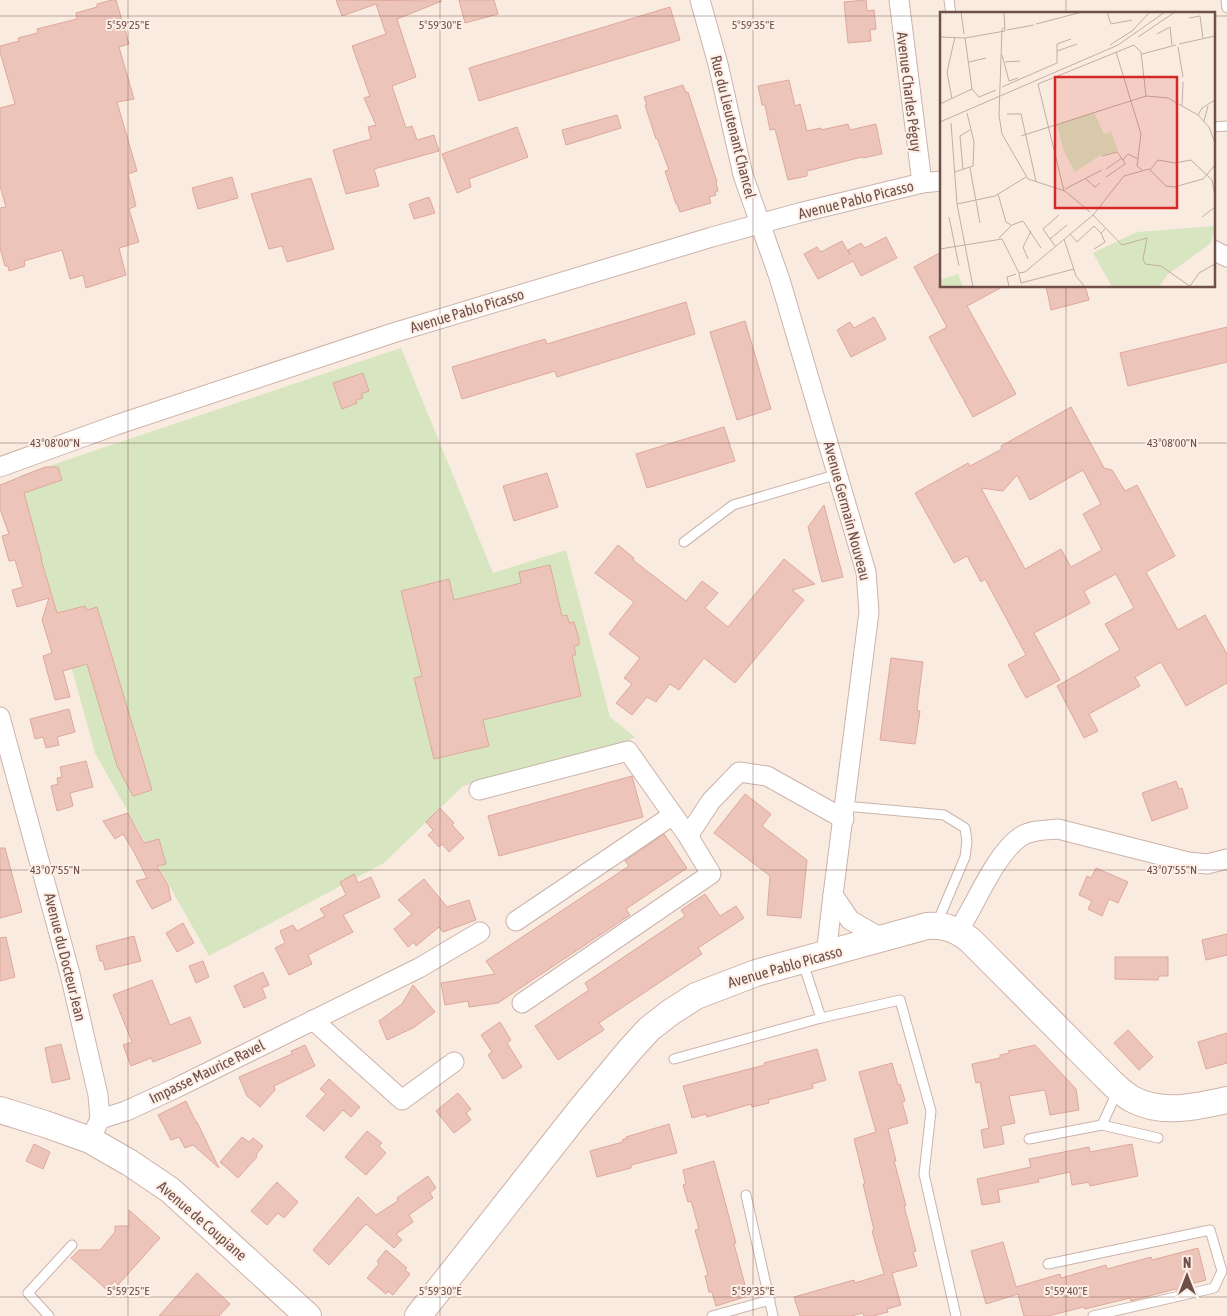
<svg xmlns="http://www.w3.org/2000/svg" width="1227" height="1316" font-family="'Asap Condensed',sans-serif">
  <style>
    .pitch { fill: #d7e6c0 }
    .building { fill: #edc4ba; stroke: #dea89b; fill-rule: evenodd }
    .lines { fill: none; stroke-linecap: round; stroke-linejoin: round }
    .service-casing { stroke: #cbb3ab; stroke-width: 11 }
    .minor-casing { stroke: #cbb3ab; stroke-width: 21 }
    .secondary-casing { stroke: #ceb2a8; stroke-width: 28 }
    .service { stroke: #fff; stroke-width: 9 }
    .minor { stroke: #fff; stroke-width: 19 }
    .secondary { stroke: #fff; stroke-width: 26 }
    .ticks { fill: none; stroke: #6e4f4a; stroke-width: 1; stroke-opacity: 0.45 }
    .labels { text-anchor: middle; stroke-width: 4; stroke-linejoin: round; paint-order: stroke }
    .street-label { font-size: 15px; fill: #6e4f4a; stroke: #fdefe5 }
    .inset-road { fill: none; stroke: #c2ada4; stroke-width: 1 }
    .view { fill: #d62828; fill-opacity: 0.15; stroke: #d62828; stroke-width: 2.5 }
    .inset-edge { fill: none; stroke: #6e4f4a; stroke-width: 2.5 }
    .ticks-label { font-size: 12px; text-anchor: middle; fill: #6e4f4a; stroke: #fdefe5; stroke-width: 4; stroke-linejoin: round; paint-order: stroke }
  </style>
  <rect width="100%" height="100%" fill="#faebe0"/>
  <!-- pitch -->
  <polygon class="pitch" points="401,348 493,573 566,550 610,717 635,737 622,744 463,786 384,863 209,956 95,753 19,476"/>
  <!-- building -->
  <g class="building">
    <polygon points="112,0 116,0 129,44 119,47 134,99 117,102 137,171 128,174 136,206 129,209 139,242 119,248 126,275 86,288 83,275 70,279 62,250 24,261 25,266 9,271 8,266 5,266 0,248 0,208 6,207 0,186 0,108 15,104 0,52 0,46 19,41 18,38 38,33 37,29 77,19 76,13 97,7 97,4"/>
    <polygon points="336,0 442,1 397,19 416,77 392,86 406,128 412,126 417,140 434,135 439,151 374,169 379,186 346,194 333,150 371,139 368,127 376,125 364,98 370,96 352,46 386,34 376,4 342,16"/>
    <polygon points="459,0 494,0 498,14 465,23"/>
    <polygon points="866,0 867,11 874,10 876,29 870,30 871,41 848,43 844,2"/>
    <polygon points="670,7 680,40 479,101 469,68"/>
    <polygon points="789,80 795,106 800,104 807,131 821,128 821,130 848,124 850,130 876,124 882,154 863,158 862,157 807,171 807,176 788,180 775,129 770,130 765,105 762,105 758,86"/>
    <polygon points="683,85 686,93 688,92 717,182 716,183 718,191 715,192 716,195 709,197 711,203 680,212 677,204 676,204 665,171 669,170 657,138 656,139 645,105 647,105 644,97"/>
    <polygon points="617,115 621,128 566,145 562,130"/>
    <polygon points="517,127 528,157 469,179 471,187 457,193 442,154"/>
    <polygon points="232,177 238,198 198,209 192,188"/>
    <polygon points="311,178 334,249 287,262 282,246 269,249 251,194"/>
    <polygon points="429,197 435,213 414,219 409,204"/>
    <polygon points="886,237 897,258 861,276 853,261 818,279 804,254 817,247 821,252 842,241 850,255 848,250 861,243 865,248"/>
    <polygon points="941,252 941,286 1004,286 967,306 1016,394 973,417 929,337 947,327 914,267"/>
    <polygon points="1046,286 1085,286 1089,300 1051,310"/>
    <polygon points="686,302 695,334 557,377 555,371 462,399 452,367 545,339 547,344"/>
    <polygon points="874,317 886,339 851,357 837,330 850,322 854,328"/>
    <polygon points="745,321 771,409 737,420 710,332"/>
    <polygon points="1227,327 1227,362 1128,386 1120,353"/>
    <polygon points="363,373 369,391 361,394 363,398 356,400 357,403 342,409 333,383"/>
    <path d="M 1071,407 L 1104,468 L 1112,470 L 1125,491 L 1137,485 L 1175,556 L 1146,572 L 1178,630 L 1205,615 L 1227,654 L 1227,683 L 1186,706 L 1161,662 L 1135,677 L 1140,686 L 1089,714 L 1098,731 L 1084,738 L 1057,686 L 1120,650 L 1105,624 L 1134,608 L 1116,574 L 1084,591 L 1090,603 L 1034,633 L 1060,680 L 1026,698 L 1008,665 L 1026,655 L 985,579 L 981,582 L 967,556 L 954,563 L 915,493 L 968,463 L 970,466 L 1002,449 L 1001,446 ZM 1083,470 L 1101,504 L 1083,514 L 1102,550 L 1071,567 L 1061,549 L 1025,569 L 981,488 L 1003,491 L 1017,475 L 1030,500 Z"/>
    <polygon points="724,427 735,461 647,488 636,454"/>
    <polygon points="45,467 58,467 62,480 24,493 42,559 41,559 57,613 85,606 87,610 97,607 152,790 133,796 117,766 87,664 63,671 70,697 55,700 43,656 52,653 42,620 49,598 17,607 12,590 23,587 15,560 9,561 2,536 9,534 0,509 0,485"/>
    <polygon points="547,473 558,507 514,521 503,486"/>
    <polygon points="824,505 843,577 822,582 808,527"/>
    <polygon points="618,545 634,558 633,560 686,601 702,581 718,593 705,608 728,627 784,559 815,584 792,590 804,600 735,683 704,658 679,690 670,684 656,702 647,697 632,715 616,703 632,684 624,678 640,658 609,634 634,602 595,573"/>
    <polygon points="550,565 562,616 567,615 569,623 574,622 579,639 579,645 574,646 576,655 572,655 581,696 483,720 489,746 434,759 414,678 422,676 401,591 449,579 454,600 521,583 519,572"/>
    <polygon points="891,658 923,662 917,710 920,711 915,744 880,740"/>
    <polygon points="69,709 75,732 57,737 59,745 46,748 43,737 35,739 30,719"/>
    <polygon points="86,761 93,787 70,793 73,806 57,811 51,786 58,784 57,778 62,777 60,767"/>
    <polygon points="632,776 643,817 499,856 488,816"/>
    <polygon points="1176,781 1179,789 1182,788 1188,808 1152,821 1142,793"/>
    <polygon points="745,794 771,814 762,826 807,860 801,918 767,915 770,876 714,833"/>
    <polygon points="440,808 454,823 452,825 464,838 449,852 442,844 439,847 428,835 433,830 426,822"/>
    <polygon points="128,813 144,843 159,839 166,864 157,866 168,885 171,900 152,909 136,881 147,878 134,852 123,834 115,839 103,821"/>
    <polygon points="664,834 687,868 626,909 630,915 498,1003 469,1007 468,1001 445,1005 441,983 495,974 486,961 629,866 625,861"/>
    <polygon points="0,848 5,848 22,912 0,918"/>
    <polygon points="1096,868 1128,882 1118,903 1109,899 1102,916 1088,909 1092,901 1079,895 1087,876 1091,878"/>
    <polygon points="354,874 358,883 371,877 380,897 343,915 353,932 308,955 312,964 289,975 275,948 285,943 280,931 293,925 297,931 325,916 320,909 346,895 340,882"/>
    <polygon points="424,879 447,907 469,900 476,920 443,932 439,927 416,946 414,942 408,947 394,929 412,914 398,900"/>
    <polygon points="705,894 720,916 736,906 744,918 698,948 702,954 599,1023 604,1030 558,1060 535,1026 589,990 585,983 685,916 681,910"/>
    <polygon points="183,923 194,943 177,952 166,933"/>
    <polygon points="1227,934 1227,955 1206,960 1202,940"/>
    <polygon points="134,936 141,961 105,970 103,961 100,961 96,946"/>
    <polygon points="6,937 15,977 0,981 0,938"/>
    <polygon points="1115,957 1168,957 1168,976 1159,976 1158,980 1115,979"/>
    <polygon points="203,961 209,977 196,983 189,966"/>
    <polygon points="263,972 269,985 262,988 266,998 244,1008 234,986"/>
    <polygon points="152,980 170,1025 190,1017 201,1043 153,1062 151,1058 131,1066 123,1045 132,1042 113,995"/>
    <polygon points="413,985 435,1012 413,1028 387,1040 379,1021 402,1004"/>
    <polygon points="500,1022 511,1040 507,1043 522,1067 503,1079 488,1055 492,1052 481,1035"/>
    <polygon points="1128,1030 1153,1057 1139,1070 1114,1043"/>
    <polygon points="1227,1033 1227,1063 1206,1069 1198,1042"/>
    <polygon points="61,1044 70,1079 52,1083 45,1048"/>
    <polygon points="305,1045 315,1066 274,1086 275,1090 260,1107 247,1096 239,1077 292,1054 291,1051"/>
    <polygon points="1035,1045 1076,1089 1079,1110 1050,1115 1045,1090 1009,1096 1015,1123 1001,1126 1004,1144 984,1148 981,1130 989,1128 980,1082 976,1083 972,1064 1000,1058 1000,1055 1009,1053 1008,1051"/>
    <polygon points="817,1049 826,1080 812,1084 813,1088 768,1100 769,1103 752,1107 751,1104 707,1117 706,1114 692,1118 683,1086 765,1065 764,1063"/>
    <polygon points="892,1063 898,1085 900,1084 905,1101 902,1102 908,1123 888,1129 896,1161 894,1161 906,1206 904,1206 916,1251 913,1252 917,1266 892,1273 901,1305 887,1309 888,1312 873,1316 864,1316 863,1313 851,1316 800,1316 794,1297 854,1280 855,1283 884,1274 872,1231 874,1230 863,1184 865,1184 854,1139 876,1132 859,1072"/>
    <polygon points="329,1079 360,1107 351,1117 343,1110 324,1131 306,1116 326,1094 320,1089"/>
    <polygon points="458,1093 471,1109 466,1113 471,1120 454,1133 436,1111"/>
    <polygon points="186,1101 196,1122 197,1122 219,1168 193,1145 185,1148 179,1137 171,1140 158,1115"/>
    <polygon points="669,1124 677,1153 631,1165 631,1168 597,1177 590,1151 623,1142 622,1140 627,1138 626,1137"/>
    <polygon points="367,1131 382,1143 379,1146 386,1153 366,1175 345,1157"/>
    <polygon points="242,1137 249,1142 253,1138 263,1146 256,1155 257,1157 238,1178 220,1162"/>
    <polygon points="34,1144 50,1152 43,1169 26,1161"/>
    <polygon points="1132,1144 1138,1176 1090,1186 1089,1182 1072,1185 1070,1172 1038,1179 1039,1182 998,1190 1000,1202 982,1205 977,1179 1031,1167 1029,1159 1089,1147 1090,1152"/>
    <polygon points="714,1161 736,1243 734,1244 748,1296 716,1306 712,1292 709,1292 705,1276 708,1275 695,1230 699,1229 691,1201 688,1202 683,1185 686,1184 683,1170"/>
    <polygon points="428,1176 436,1188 430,1193 433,1198 409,1215 413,1222 396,1234 402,1240 394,1248 366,1224 329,1265 313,1250 358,1197 376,1215 398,1201 397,1198"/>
    <polygon points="277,1182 298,1202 284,1218 278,1213 267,1225 251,1211"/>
    <polygon points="129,1210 160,1238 118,1285 115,1281 107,1290 71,1258 79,1250 100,1250 115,1232 115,1226 129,1226"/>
    <polygon points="1003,1242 1016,1287 1060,1274 1061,1278 1106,1265 1107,1269 1151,1257 1152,1260 1198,1248 1206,1280 1191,1284 1192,1287 1176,1290 1175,1289 1131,1301 1130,1298 1085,1309 1084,1307 1048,1316 1024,1316 1018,1294 986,1304 971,1251"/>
    <polygon points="386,1250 407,1268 405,1270 410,1274 393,1295 388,1291 386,1294 367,1278 379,1264 377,1261"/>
    <polygon points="197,1273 230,1304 219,1316 159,1316"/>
  </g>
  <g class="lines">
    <defs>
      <g id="service">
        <polyline points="949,0 951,14"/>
        <polyline points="1226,0 1227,8"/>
        <polyline points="1213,127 1227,126"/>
        <polyline points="684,542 733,505 838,474"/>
        <polyline points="845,806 944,815 965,828 967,841 965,857 937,923"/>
        <polyline points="803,963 821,1018 900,1000 931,1111 924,1174 956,1316"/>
        <polyline points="674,1059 821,1018"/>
        <polyline points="1102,1125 1158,1138"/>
        <polyline points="1029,1139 1102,1125 1117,1092"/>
        <polyline points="746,1195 773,1316"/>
        <polyline points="1048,1264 1210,1230 1222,1271 1214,1288 1093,1316"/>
        <polyline points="49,1316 28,1293 72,1245"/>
        <polyline points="712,1316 770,1300"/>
      </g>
      <g id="minor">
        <polyline points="700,0 718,64 743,175 780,280 866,572 869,612 833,895 850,920 883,939"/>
        <polyline points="899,0 922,183"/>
        <polyline points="1213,250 1227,257"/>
        <polyline points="0,467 116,425 393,333 712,237 799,213 922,183 941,181"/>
        <polyline points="0,717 70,974 98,1095 100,1119 90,1140"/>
        <polyline points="479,790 628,751 688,836 711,801 739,772 767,776 844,819"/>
        <polyline points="516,921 673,815"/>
        <path d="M 958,931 C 976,904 994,856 1020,837 C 1031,830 1045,830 1058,829 L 1188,862 L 1207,864 L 1227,859"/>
        <polyline points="826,955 833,895"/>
        <polyline points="522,1003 711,874 688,836"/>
        <polyline points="313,1020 402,1100 454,1062"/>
        <polyline points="100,1119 126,1111 176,1088 419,968 480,932"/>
      </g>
      <g id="secondary">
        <polyline points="0,1110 45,1124 90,1140 130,1163 170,1190 308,1316"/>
        <path d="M 418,1316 L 581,1109 L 629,1051 L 649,1029 L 671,1012 L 696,996 L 756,973 L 927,926 C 945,925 956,929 970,940 L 1103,1074 C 1112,1083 1121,1093 1132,1099 C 1161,1115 1197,1107 1227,1100"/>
      </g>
    </defs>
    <!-- service casing -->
    <use href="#service" class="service-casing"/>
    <!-- minor casing -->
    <use href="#minor" class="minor-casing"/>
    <!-- secondary casing -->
    <use href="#secondary" class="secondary-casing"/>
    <!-- service -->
    <use href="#service" class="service"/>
    <!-- minor -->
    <use href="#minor" class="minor"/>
    <!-- secondary -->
    <use href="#secondary" class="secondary"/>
  </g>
  <!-- ticks -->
  <path class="ticks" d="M 128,0 L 128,1316M 440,0 L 440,1316M 753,0 L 753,1316M 1066,0 L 1066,14M 0,16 L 941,16M 1213,16 L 1227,16M 1066,286 L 1066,1316M 0,443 L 1227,443M 0,870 L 1227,870M 0,1297 L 1227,1297"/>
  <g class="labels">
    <!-- street labels -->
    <g class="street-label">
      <text transform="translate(909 92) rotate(83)" y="5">Avenue Charles Péguy</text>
      <text transform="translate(733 127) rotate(76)" y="5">Rue du Lieutenant Chancel</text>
      <text transform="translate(856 200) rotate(-14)" y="5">Avenue Pablo Picasso</text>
      <text transform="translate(467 311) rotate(-17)" y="5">Avenue Pablo Picasso</text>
      <text transform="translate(847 511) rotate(75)" y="5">Avenue Germain Nouveau</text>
      <text transform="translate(65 957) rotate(76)" y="5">Avenue du Docteur Jean</text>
      <text transform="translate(785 967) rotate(-16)" y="5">Avenue Pablo Picasso</text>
      <text transform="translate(207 1072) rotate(-26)" y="5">Impasse Maurice Ravel</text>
      <text transform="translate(202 1221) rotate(41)" y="5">Avenue de Coupiane</text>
    </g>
  </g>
  <!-- overview -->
  <g transform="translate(940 12)">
    <rect width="275" height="275" fill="#faebe0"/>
    <path d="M 275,214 L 271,231 L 227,263 L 219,275 L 172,275 L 153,241 L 197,220 Z" fill="#d7e6c0"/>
    <path d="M 154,100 L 164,122 L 171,120 L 178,139 L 161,143 L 135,160 L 124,140 L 117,113 ZM 18,262 L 23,275 L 0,275 L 0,268 Z" fill="#d7e6c0"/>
    <path class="inset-road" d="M 21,0 L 24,22M 167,0 L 171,12 L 192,8M 249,6 L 260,4 L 263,26M 96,12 L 142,0M 65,15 L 62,17 L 59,103 L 62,122 L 88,167 L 125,179 L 150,200M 67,18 L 94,13M 217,22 L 230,15 L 232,33M 0,25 L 25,26 L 65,19 L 64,0M 198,25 L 235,0M 25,26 L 32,77M 239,32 L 275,24M 170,33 L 192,19 L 210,0M 238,35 L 243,65M 117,39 L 137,32M 176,40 L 201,122 L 197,154 L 202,158M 202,42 L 236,33M 62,43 L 69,69 L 78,66M 29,50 L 46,46M 65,50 L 80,49M 62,75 L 117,51 L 117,32 L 131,27M 32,77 L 39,85 L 56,78M 12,87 L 7,60 L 15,25M 0,92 L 32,77M 242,94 L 243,70M 67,102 L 81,102 L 96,169M 258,103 L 269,115 L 275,131M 258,103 L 262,96 L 275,88M 264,109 L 268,94M 0,110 L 178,33 L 225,0M 11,111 L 17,192 L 33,275M 81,124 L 206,84 L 228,86 L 258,103M 162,144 L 177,140 L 183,148 L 188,142 L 198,147M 30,156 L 40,211M 166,157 L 182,146M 23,158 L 20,124 L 30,118M 210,158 L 218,148 L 235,151 L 251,148 L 272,168 L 275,184M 15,160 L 33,154 L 34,130 L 27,101M 166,165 L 185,152 L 183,148M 146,167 L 155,175 L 160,171M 125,177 L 162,158M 124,179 L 98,72 L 194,33 L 201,40 L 206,84M 58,182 L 66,210 L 71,213M 17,192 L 55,184 L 86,165M 153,203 L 182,233 L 207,226 L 203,247 L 205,252 L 221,254 L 251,275M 9,205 L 19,254M 262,205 L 275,195M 130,222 L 137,230 L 154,214 L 161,221 L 165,217M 59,226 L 72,213 L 83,209 L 101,236M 110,227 L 127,213M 124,227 L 136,264 L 145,275M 115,234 L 103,217 L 119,203M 0,237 L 62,227 L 79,261M 154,237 L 165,230 L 161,221M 88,247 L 83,235 L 91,219M 79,261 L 81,271 L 134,257M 79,261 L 85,260 L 153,203 L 184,164 L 209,157 L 226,174 L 234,175 L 263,167 L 275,153M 250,274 L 259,261 L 275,252M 69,275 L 67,265 L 76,262"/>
    <path class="view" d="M 115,65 L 237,65 L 237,196 L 115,196 Z"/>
    <rect width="275" height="275" class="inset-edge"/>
  </g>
  <g class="ticks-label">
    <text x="128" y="29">5°59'25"E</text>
    <text x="440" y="29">5°59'30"E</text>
    <text x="753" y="29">5°59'35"E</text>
    <text x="55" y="447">43°08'00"N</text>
    <text x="1172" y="447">43°08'00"N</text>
    <text x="55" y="874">43°07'55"N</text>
    <text x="1172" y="874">43°07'55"N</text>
    <text x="128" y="1295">5°59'25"E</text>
    <text x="440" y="1295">5°59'30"E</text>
    <text x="753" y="1295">5°59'35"E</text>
    <text x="1066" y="1295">5°59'40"E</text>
  </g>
  <!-- north arrow -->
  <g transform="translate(1187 1276)" stroke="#fdefe5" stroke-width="4" paint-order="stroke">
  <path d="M0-4L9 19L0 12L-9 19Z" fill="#6e4f4a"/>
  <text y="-8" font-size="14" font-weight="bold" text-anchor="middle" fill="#6e4f4a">N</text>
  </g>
</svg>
